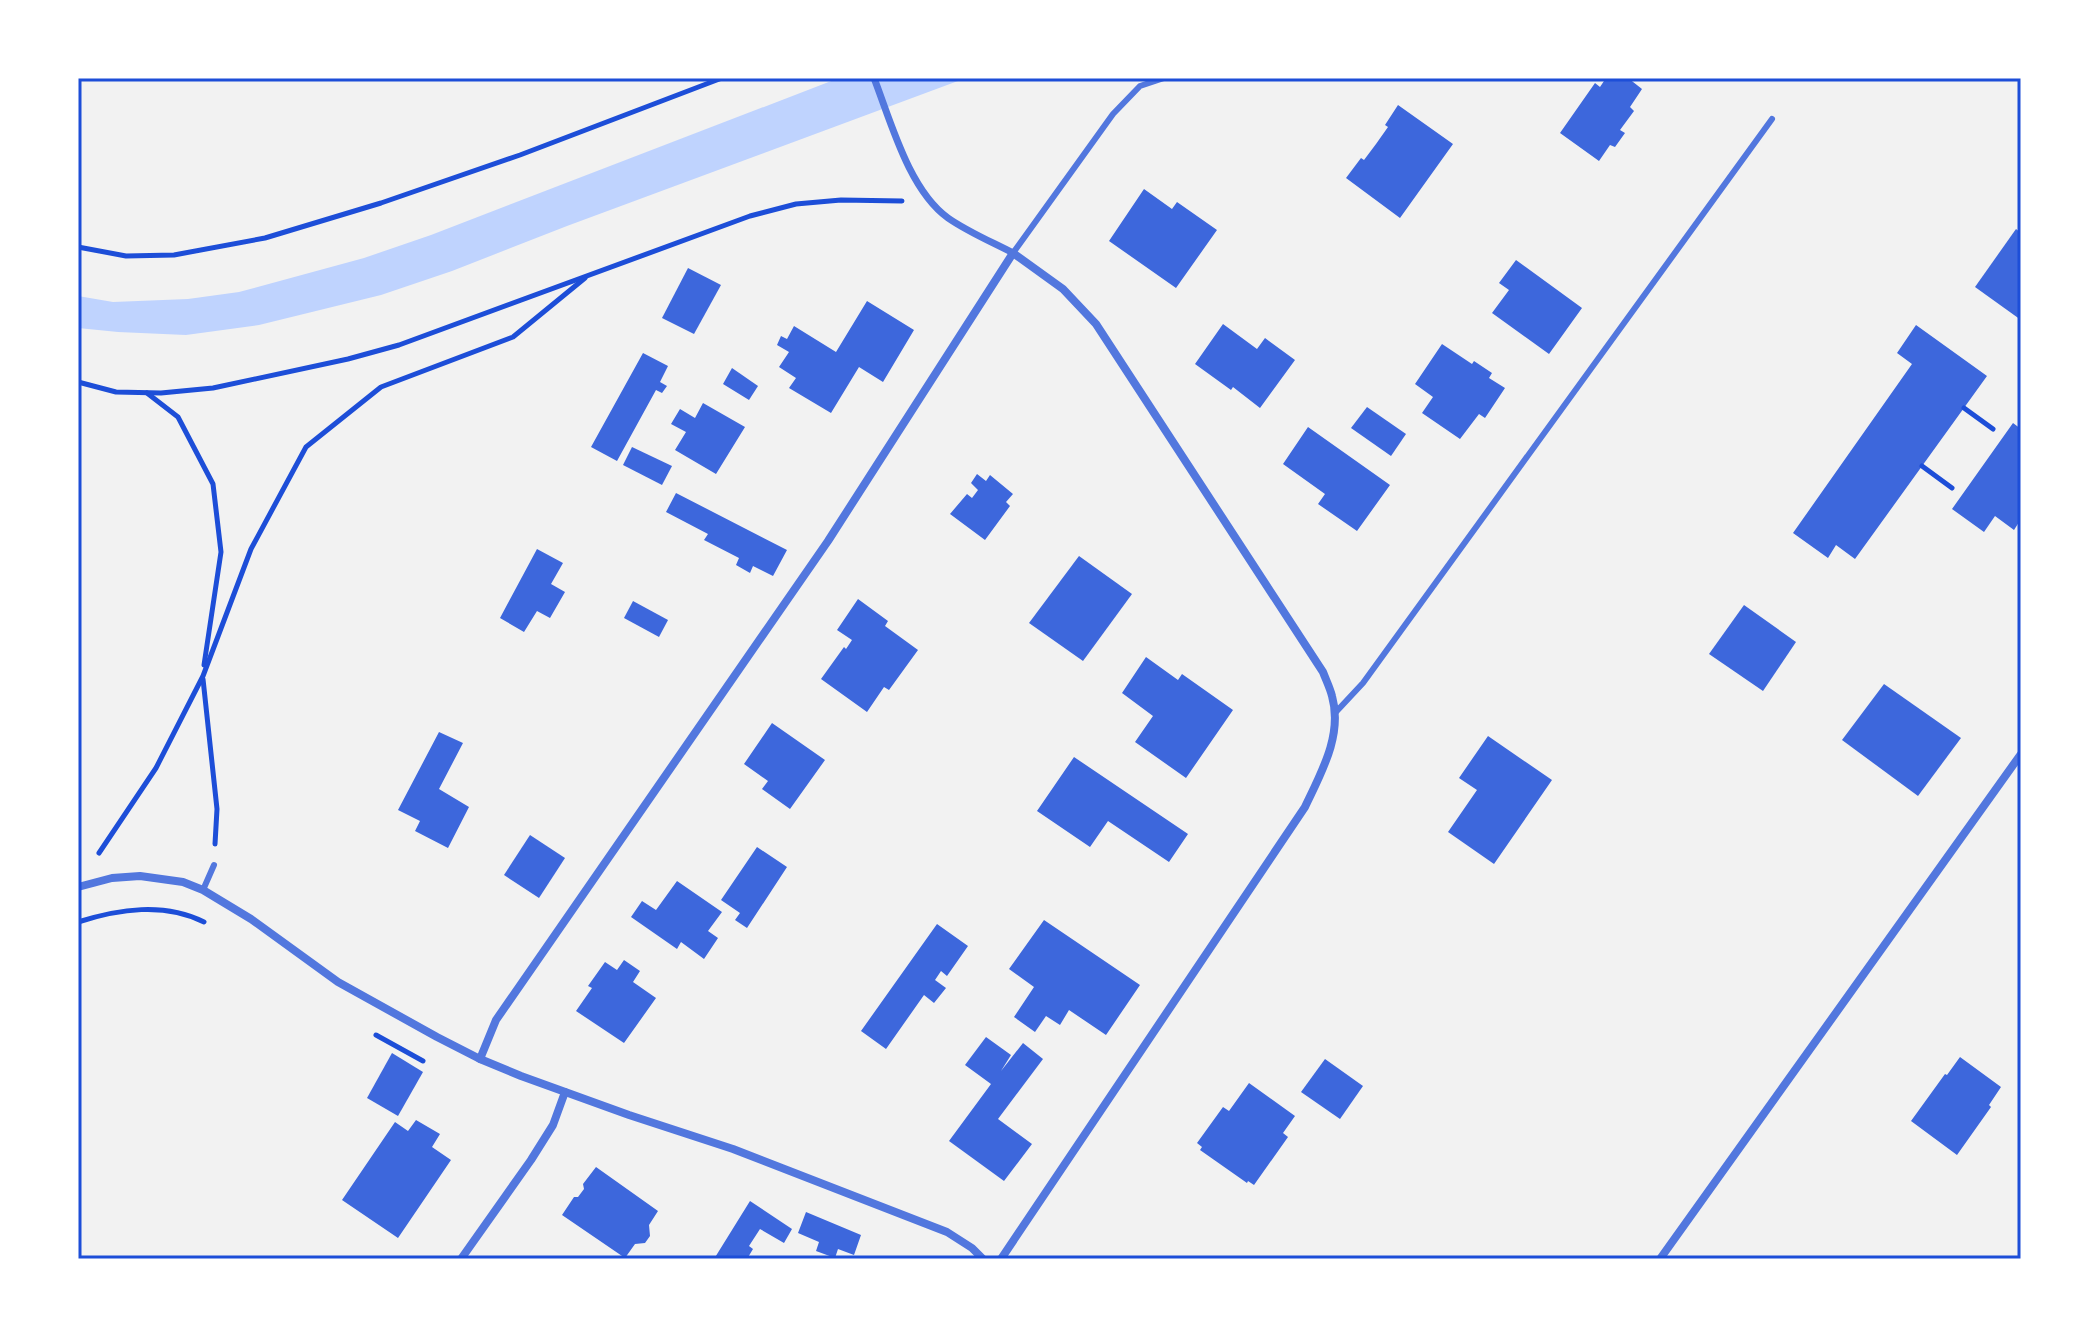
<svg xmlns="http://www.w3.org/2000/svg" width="2099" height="1337" font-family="Helvetica,sans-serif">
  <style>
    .water { fill: #bfd3fe }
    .building { fill: #3d67dc }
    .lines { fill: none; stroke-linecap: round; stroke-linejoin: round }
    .path { stroke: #1d4ed8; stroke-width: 5 }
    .service { stroke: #5277de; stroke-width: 6 }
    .pedestrian { stroke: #5277de; stroke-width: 7 }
    .minor { stroke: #5277de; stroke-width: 8 }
    .neatline { fill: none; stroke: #1d4ed8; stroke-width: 3 }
  </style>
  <rect width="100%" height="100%" fill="#f2f2f2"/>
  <!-- water -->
  <polygon class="water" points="839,78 966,78 567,226 452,271 381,295 259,325 186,335 118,332 78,328 78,296 113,302 188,299 239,292 364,258 431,235"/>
  <!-- building -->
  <g class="building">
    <polygon points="1606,78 1628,78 1642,89 1630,107 1634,111 1620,130 1625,133 1615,147 1610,145 1599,161 1560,133 1595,83 1600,87"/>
    <polygon points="1398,105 1453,144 1400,218 1346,178 1361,158 1364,160 1376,144 1388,127 1385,125"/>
    <polygon points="1144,189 1172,209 1177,202 1217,230 1176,288 1109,241"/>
    <polygon points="2016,229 2021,233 2021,320 1975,287"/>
    <polygon points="1516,260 1582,308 1549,354 1492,313 1509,290 1499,283"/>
    <polygon points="688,268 721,285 694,334 662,318"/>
    <polygon points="867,301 914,330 883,382 859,367 831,413 789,388 796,378 779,367 789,352 777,345 781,336 787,339 794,326 836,352"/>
    <polygon points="1223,324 1257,349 1265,338 1295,360 1260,408 1233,387 1231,390 1195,364"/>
    <polygon points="1916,325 1987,376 1855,559 1836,545 1828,558 1793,533 1912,364 1897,353"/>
    <polygon points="1442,344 1472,364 1474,361 1492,373 1489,378 1505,388 1485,418 1479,414 1460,439 1422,413 1433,397 1415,384"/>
    <polygon points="643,353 668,366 660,382 667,386 662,393 656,390 617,461 591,447"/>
    <polygon points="732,368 758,386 749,400 723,384"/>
    <polygon points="703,403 745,427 716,474 675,450 686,432 671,424 680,409 695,418"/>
    <polygon points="1367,407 1406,434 1391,456 1351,428"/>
    <polygon points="2013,423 2021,429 2021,519 2014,530 1995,516 1984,532 1952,509"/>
    <polygon points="1308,427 1390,485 1357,531 1318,504 1325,494 1283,464"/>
    <polygon points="632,447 672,466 662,485 623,465"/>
    <polygon points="977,474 986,481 990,475 1013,494 1006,502 1010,506 985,540 950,514 967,494 972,498 978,490 971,483"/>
    <polygon points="676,493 787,550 773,576 753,566 750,573 736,565 739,558 704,540 708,534 666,512"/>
    <polygon points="537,549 563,563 551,584 565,592 550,618 537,611 524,632 500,618"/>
    <polygon points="1079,556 1132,594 1083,661 1029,623"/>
    <polygon points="858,599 888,621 885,626 918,650 889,690 884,687 867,712 821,679 844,647 846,649 852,640 837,630"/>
    <polygon points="633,601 668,620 659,637 624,618"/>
    <polygon points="1744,605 1796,642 1763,691 1709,654"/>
    <polygon points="1146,657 1178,680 1182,674 1233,710 1186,778 1135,742 1153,716 1122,693"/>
    <polygon points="1884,684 1961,738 1918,796 1842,740"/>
    <polygon points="772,723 825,760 790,809 762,789 768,781 744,764"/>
    <polygon points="439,732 463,743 439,789 469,807 448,848 415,831 420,821 398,810"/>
    <polygon points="1488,736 1552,780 1494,864 1448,832 1477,790 1459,778"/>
    <polygon points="1074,757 1188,834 1169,862 1108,821 1090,847 1037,811"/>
    <polygon points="530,835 565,858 539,898 504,875"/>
    <polygon points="757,847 787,867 747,928 735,920 740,913 721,900"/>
    <polygon points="677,881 722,912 708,931 718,938 704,959 681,942 677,949 631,917 642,901 656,910"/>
    <polygon points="1044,920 1140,985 1106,1035 1069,1010 1060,1025 1046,1016 1035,1032 1014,1017 1034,987 1009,969"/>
    <polygon points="937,924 968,946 947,976 941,971 935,980 946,988 934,1003 924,995 886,1049 861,1031"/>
    <polygon points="624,960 640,971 633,982 656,998 624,1043 576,1011 592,988 588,986 605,962 617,970"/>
    <polygon points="986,1037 1011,1055 1001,1071 1023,1043 1043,1059 998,1119 1032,1144 1004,1181 949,1141 991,1084 965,1065"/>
    <polygon points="392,1053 423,1072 398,1116 367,1098"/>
    <polygon points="1960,1057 2001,1087 1989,1105 1991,1107 1957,1155 1911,1121 1945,1074 1947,1075"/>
    <polygon points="1325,1059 1363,1086 1340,1119 1301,1092"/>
    <polygon points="1249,1083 1295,1116 1283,1133 1288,1137 1254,1185 1248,1181 1247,1183 1200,1150 1202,1147 1197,1143 1223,1107 1229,1111"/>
    <polygon points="416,1120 440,1134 432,1147 451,1160 398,1238 342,1200 395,1122 408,1131"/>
    <polygon points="596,1167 658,1211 649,1225 650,1236 645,1243 635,1244 625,1258 562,1215 574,1197 578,1197 584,1189 583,1184"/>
    <polygon points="750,1201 792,1229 784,1243 760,1229 749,1246 753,1249 747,1259 714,1259"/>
    <polygon points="806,1212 861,1235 854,1255 838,1249 835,1258 816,1251 819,1242 798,1233"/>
  </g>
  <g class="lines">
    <!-- path -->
    <g class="path">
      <polyline points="78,247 126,256 174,255 265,238 381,203 520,155 722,78"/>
      <polyline points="78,382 116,392 161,393 213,388 348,359 399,345 750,216 796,204 841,200 902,201"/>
      <polyline points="147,393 178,417 213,484 221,552 204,665"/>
      <polyline points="1964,408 1993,429"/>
      <polyline points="1922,466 1952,488"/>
      <polyline points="203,679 217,809 215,844"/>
      <polyline points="99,853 156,768 203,676 251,549 306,447 381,387 513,337 585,278"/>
      <path d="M 78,922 C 119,909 164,902 204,922"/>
      <polyline points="376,1035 423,1061"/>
    </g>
    <!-- service -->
    <g class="service">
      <polyline points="1013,253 1113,114 1140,86 1164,78"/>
      <polyline points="1335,713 1363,683 1772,119"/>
      <polyline points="203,890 214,865"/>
    </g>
    <!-- pedestrian -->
    <path class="pedestrian" d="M 874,78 C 891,122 909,190 948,218 C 968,232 992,242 1013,253"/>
    <!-- minor -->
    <g class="minor">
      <polyline points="78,887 112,878 140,876 183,882 203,890 251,919 338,982 437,1037 480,1059 521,1076 629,1115 733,1149 947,1232 972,1248 983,1259"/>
      <path d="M 480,1059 L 496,1020 L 828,541 L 1013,253 L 1063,289 L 1096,324 L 1323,672 C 1326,680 1330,688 1332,696 C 1343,735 1321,773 1305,807 L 1001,1259"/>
      <polyline points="461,1259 531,1160 553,1125 565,1092"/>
      <polyline points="1660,1259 2021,754"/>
    </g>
  </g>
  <!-- border -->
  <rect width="2099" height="1337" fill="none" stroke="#ffffff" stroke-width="160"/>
  <rect x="80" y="80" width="1939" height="1177" class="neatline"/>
</svg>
